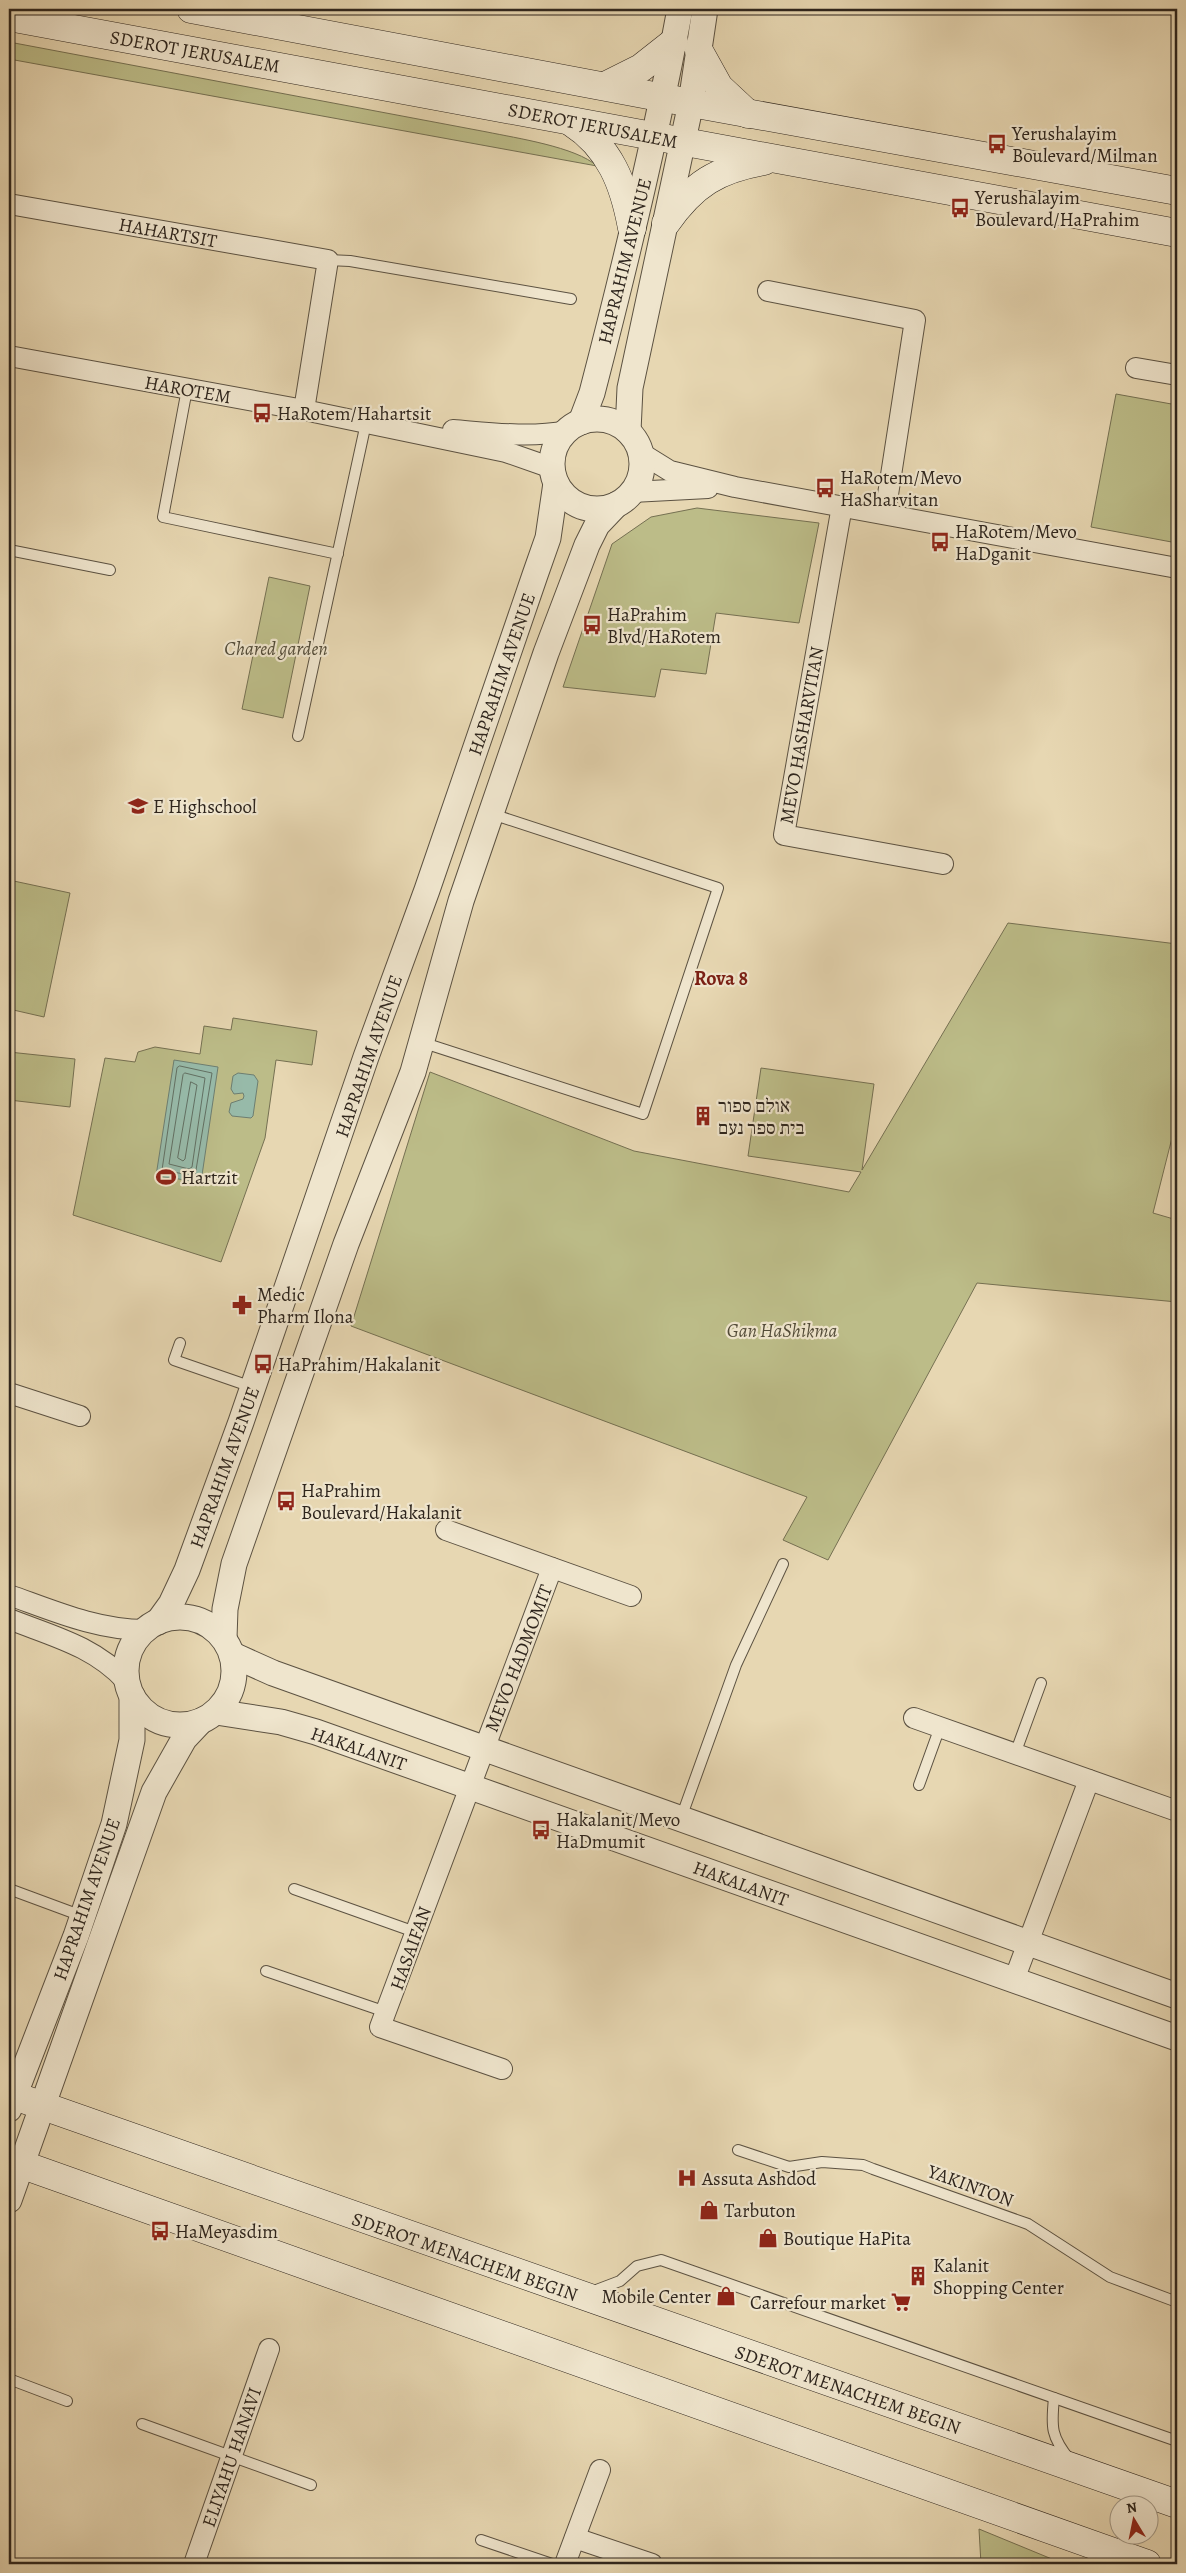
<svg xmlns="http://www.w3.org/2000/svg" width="1186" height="2573" font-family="Alegreya,'Frank Ruhl Libre',serif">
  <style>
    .green { fill: #bcbc88; stroke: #757052 }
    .water { fill: #97baa9; stroke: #6d7e71 }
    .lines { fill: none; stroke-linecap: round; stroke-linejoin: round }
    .shore { stroke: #627063; stroke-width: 1 }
    .service-casing { stroke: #5c5242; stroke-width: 12 }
    .minor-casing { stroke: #5c5242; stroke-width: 22 }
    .tertiary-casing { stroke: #5c5242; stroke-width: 27 }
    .secondary-casing { stroke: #2e251d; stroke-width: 29 }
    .service { stroke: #efe5cd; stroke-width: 10 }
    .minor { stroke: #efe5cd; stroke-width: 20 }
    .tertiary { stroke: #efe5cd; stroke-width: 25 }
    .secondary { stroke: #efe5cd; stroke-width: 28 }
    .labels { text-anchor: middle; stroke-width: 4.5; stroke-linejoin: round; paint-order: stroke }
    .street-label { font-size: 19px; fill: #2e251d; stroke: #efe5cd }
    .poi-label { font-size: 19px; fill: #2e251d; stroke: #efe5cd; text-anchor: start }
    .park-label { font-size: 19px; font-style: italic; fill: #524b38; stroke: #efe5cd }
    .neighbourhood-label { font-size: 20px; font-weight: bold; fill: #7a1f14; stroke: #efe5cd }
  </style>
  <rect width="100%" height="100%" fill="#e7d7b2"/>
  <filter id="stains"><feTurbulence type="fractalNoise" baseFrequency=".004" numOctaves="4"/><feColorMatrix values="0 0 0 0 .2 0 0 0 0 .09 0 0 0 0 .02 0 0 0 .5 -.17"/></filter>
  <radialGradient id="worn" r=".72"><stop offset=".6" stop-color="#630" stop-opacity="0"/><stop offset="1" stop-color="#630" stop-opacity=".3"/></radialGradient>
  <!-- green -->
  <g class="green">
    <path d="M 9,42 L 487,132 C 516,138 576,147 597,166 L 9,59 Z"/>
    <polygon points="1116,394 1177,405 1177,543 1091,527"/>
    <polygon points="697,508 819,523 799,623 716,613 706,674 661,669 655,697 563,687 612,544 651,517"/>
    <polygon points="269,577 310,586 283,718 242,709"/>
    <polygon points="9,880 70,893 44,1017 9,1009"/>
    <polygon points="1008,923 1177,944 1177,1118 1153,1213 1177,1220 1177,1302 977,1283 828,1560 783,1540 807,1497 351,1326 430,1072 634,1151 849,1192 861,1172 748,1156 761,1068 874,1084 862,1170"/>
    <polygon points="233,1018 317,1031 312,1065 276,1060 265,1138 221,1262 73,1215 105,1058 135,1062 138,1052 155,1047 200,1054 204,1026 231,1030"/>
    <polygon points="9,1052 75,1059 70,1107 9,1100"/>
    <polygon points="979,2529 1064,2564 981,2564"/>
  </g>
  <!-- water -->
  <g class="water">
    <polygon points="174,1060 218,1067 201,1182 156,1176"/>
    <polygon points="238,1073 254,1075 258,1081 253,1116 251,1118 232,1116 229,1112 231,1103 243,1099 244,1096 243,1093 234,1094 231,1089 233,1076"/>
  </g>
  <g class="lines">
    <!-- shore -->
    <g class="shore">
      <polygon points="180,1066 212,1073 195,1176 162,1170 177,1068"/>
      <polygon points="185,1073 205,1078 192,1167 189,1169 169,1164 183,1075"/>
      <polygon points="191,1082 197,1085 185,1159 183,1161 178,1158"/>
    </g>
    <defs>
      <g id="service">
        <polyline points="328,260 350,261 571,299"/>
        <polyline points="187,389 163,517 338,554"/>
        <polyline points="9,550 110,570"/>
        <polyline points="298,736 366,423"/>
        <polyline points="421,1042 643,1114 718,888 492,814"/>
        <polyline points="180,1343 174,1360 252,1387"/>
        <polyline points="1015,1754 1041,1683"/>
        <polyline points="919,1785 940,1727"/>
        <polyline points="681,1818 736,1665 783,1564"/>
        <polyline points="9,1889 82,1916"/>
        <polyline points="294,1889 415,1932"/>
        <polyline points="266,1971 386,2012"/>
        <polyline points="738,2150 789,2167 822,2162 863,2165 873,2169 1028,2224 1110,2277 1177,2302"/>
        <polyline points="591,2292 620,2281 637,2266 661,2260 1177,2441"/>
        <polyline points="9,2379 67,2401"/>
        <path d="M 1054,2398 C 1051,2427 1051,2437 1070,2460"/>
        <polyline points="142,2424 311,2485"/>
        <polyline points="481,2540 552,2564"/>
      </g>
      <g id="minor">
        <polyline points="9,204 328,260 304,410"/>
        <polyline points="768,291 915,320 885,514"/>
        <polyline points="9,356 304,410 506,452 552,468"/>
        <polyline points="1136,368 1177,375"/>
        <path d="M 453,430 C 491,433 529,438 567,431"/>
        <polyline points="641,453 670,471 735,487 1177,568"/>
        <polyline points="632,492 708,488"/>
        <polyline points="842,506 784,835 943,864"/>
        <polyline points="9,1393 80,1416"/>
        <polyline points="446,1530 631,1596"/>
        <path d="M 9,1595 C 54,1611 97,1630 145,1630"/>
        <path d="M 9,1619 C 52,1636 94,1646 126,1681"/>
        <polyline points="914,1718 1177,1811"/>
        <polyline points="1014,1980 1089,1780"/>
        <polyline points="502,2069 380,2027 552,1568"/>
        <polyline points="575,2538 652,2564"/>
        <polyline points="194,2564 269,2349"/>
        <polyline points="565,2564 600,2470"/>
      </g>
      <g id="tertiary">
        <circle cx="597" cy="464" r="45"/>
        <path d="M 581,422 L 592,393 C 625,266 656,138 680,9"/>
        <polyline points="628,431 630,388 691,103 705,9"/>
        <circle cx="180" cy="1671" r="54"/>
        <polyline points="158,1622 171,1604 187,1570 241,1422 366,1057 427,890 535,575 548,538 556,483"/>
        <polyline points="224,1638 225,1609 234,1564 346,1244 413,1072 461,901 546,653 587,545 597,525 616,505"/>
        <polyline points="233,1655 273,1673 1177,1996"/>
        <polyline points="216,1712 281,1722 316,1732 1177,2038"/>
        <polyline points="9,2109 76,1936 114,1824 132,1740 132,1696"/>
        <polyline points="9,2200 154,1792 184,1739 201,1721"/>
      </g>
      <g id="secondary">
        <polyline points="191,9 691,103 1177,191"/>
        <polyline points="9,17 1177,233"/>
        <polyline points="699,51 719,87 748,114"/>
        <polyline points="605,86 641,68 674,42"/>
        <path d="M 571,122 C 610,147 624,184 632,228"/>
        <path d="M 666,223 C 693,184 718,169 764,161"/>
        <polyline points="9,2094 1177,2504"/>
        <polyline points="9,2160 1147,2564"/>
      </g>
    </defs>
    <!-- service casing -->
    <use href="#service" class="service-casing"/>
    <!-- minor casing -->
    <use href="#minor" class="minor-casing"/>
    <!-- tertiary casing -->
    <use href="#tertiary" class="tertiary-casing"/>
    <!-- secondary casing -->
    <use href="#secondary" class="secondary-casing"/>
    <!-- service -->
    <use href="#service" class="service"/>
    <!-- minor -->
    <use href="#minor" class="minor"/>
    <!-- tertiary -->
    <use href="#tertiary" class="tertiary"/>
    <!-- secondary -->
    <use href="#secondary" class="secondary"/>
  </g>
  <!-- icons -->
  <defs>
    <symbol id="bus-bare" viewBox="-9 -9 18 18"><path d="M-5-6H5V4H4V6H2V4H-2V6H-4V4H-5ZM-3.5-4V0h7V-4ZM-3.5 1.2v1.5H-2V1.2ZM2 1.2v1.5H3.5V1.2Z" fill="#8f2418" stroke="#efe5cd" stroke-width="2.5" paint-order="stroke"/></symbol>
    <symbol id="school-bare" viewBox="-9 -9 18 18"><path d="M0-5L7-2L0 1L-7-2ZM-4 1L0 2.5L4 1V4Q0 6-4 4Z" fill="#8f2418" stroke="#efe5cd" stroke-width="2.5" paint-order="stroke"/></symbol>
    <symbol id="building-bare" viewBox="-9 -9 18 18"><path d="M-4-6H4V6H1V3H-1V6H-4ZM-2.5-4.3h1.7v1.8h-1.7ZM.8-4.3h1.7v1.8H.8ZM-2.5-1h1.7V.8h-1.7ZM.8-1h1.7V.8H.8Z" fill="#8f2418" stroke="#efe5cd" stroke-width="2.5" paint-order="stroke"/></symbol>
    <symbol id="stadium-bare" viewBox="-9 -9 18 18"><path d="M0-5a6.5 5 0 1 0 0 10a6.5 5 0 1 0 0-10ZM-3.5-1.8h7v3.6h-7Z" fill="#8f2418" stroke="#efe5cd" stroke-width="2.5" paint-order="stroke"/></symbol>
    <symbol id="pharmacy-bare" viewBox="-9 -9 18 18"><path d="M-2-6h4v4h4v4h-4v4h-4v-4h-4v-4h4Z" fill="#8f2418" stroke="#efe5cd" stroke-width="2.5" paint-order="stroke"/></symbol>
    <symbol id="hospital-bare" viewBox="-9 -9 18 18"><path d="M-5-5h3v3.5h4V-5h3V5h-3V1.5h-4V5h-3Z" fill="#8f2418" stroke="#efe5cd" stroke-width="2.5" paint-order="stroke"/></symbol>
    <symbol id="shop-bare" viewBox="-9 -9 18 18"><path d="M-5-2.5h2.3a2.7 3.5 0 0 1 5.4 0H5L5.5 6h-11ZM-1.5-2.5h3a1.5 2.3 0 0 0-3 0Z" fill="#8f2418" stroke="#efe5cd" stroke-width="2.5" paint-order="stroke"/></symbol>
    <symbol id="supermarket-bare" viewBox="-9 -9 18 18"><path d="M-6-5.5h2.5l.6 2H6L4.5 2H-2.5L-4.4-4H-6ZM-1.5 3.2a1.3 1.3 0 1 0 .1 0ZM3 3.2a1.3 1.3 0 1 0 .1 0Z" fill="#8f2418" stroke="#efe5cd" stroke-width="2.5" paint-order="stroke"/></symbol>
  </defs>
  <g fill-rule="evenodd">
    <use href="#bus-bare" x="983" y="130" width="28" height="28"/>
    <use href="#bus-bare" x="946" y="194" width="28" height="28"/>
    <use href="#bus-bare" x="248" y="399" width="28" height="28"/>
    <use href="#bus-bare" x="811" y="474" width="28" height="28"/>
    <use href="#bus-bare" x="926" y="528" width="28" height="28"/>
    <use href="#bus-bare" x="578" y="611" width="28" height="28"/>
    <use href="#school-bare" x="124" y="792" width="28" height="28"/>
    <use href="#building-bare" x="689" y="1102" width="28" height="28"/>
    <use href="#stadium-bare" x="152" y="1163" width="28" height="28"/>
    <use href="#pharmacy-bare" x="228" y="1291" width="28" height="28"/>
    <use href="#bus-bare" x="249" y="1350" width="28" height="28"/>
    <use href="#bus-bare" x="272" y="1487" width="28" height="28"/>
    <use href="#bus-bare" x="527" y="1816" width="28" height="28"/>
    <use href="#hospital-bare" x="673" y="2164" width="28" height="28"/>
    <use href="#shop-bare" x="695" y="2196" width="28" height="28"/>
    <use href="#bus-bare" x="146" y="2217" width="28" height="28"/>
    <use href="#shop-bare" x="754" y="2224" width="28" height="28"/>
    <use href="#building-bare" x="904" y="2262" width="28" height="28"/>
    <use href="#shop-bare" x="712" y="2282" width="28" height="28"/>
    <use href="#supermarket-bare" x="887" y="2288" width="28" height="28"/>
  </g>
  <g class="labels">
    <!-- street labels -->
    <g class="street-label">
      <text transform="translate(195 51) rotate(10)" y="7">SDEROT JERUSALEM</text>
      <text transform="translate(593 125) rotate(11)" y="7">SDEROT JERUSALEM</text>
      <text transform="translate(168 232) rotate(10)" y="7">HAHARTSIT</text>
      <text transform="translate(624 261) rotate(-76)" y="7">HAPRAHIM AVENUE</text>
      <text transform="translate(188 389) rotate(10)" y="7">HAROTEM</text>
      <text transform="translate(501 674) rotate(-71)" y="7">HAPRAHIM AVENUE</text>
      <text transform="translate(801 735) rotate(-80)" y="7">MEVO HASHARVITAN</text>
      <text transform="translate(368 1056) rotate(-71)" y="7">HAPRAHIM AVENUE</text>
      <text transform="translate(224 1467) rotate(-70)" y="7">HAPRAHIM AVENUE</text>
      <text transform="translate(518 1658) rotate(-69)" y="7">MEVO HADMOMIT</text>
      <text transform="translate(359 1748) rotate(19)" y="7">HAKALANIT</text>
      <text transform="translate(741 1883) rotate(20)" y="7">HAKALANIT</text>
      <text transform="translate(86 1899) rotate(-71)" y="7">HAPRAHIM AVENUE</text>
      <text transform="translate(410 1948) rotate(-70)" y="7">HASAIFAN</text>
      <text transform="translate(971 2185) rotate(20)" y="7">YAKINTON</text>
      <text transform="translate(465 2256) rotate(19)" y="7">SDEROT MENACHEM BEGIN</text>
      <text transform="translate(848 2389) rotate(19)" y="7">SDEROT MENACHEM BEGIN</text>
      <text transform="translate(231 2457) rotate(-71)" y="7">ELIYAHU HANAVI</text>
    </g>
    <!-- poi labels -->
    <g class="poi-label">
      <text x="1012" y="140">Yerushalayim<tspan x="1012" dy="22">Boulevard/Milman</tspan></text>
      <text x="975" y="204">Yerushalayim<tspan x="975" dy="22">Boulevard/HaPrahim</tspan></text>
      <text x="277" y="420">HaRotem/Hahartsit</text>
      <text x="840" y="484">HaRotem/Mevo<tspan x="840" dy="22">HaSharvitan</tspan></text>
      <text x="955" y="538">HaRotem/Mevo<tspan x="955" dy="22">HaDganit</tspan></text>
      <text x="607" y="621">HaPrahim<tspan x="607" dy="22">Blvd/HaRotem</tspan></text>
      <text x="153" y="813">E Highschool</text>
      <text x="718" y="1112">אולם ספור<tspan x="718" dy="22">בית ספר נעם</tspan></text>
      <text x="181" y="1184">Hartzit</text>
      <text x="257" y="1301">Medic<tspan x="257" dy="22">Pharm Ilona</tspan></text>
      <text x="278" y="1371">HaPrahim/Hakalanit</text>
      <text x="301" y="1497">HaPrahim<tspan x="301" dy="22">Boulevard/Hakalanit</tspan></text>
      <text x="556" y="1826">Hakalanit/Mevo<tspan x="556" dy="22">HaDmumit</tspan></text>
      <text x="702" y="2185">Assuta Ashdod</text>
      <text x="724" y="2217">Tarbuton</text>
      <text x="175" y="2238">HaMeyasdim</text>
      <text x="783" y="2245">Boutique HaPita</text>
      <text x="933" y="2272">Kalanit<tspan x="933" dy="22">Shopping Center</tspan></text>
      <text x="711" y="2303" text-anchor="end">Mobile Center</text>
      <text x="886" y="2309" text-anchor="end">Carrefour market</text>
    </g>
    <!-- park labels -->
    <g class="park-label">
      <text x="276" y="655">Chared garden</text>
      <text x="782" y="1337">Gan HaShikma</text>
    </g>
    <!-- neighbourhood labels -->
    <g class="neighbourhood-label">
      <text x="721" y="985">Rova 8</text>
    </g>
  </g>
  <!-- margin -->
  <rect width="1186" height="2573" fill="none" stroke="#e7d7b2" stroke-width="30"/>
  <rect x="10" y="10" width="1166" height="2553" fill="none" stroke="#2e251d" stroke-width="2.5"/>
  <rect x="15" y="15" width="1156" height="2543" fill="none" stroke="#2e251d"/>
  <!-- north arrow -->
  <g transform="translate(1134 2520) rotate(350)"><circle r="24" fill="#efe5cd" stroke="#a29887"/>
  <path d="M0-4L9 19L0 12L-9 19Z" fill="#8f2418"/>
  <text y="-8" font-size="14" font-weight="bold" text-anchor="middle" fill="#2e251d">N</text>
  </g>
  <rect width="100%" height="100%" filter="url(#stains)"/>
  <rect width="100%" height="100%" fill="url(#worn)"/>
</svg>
